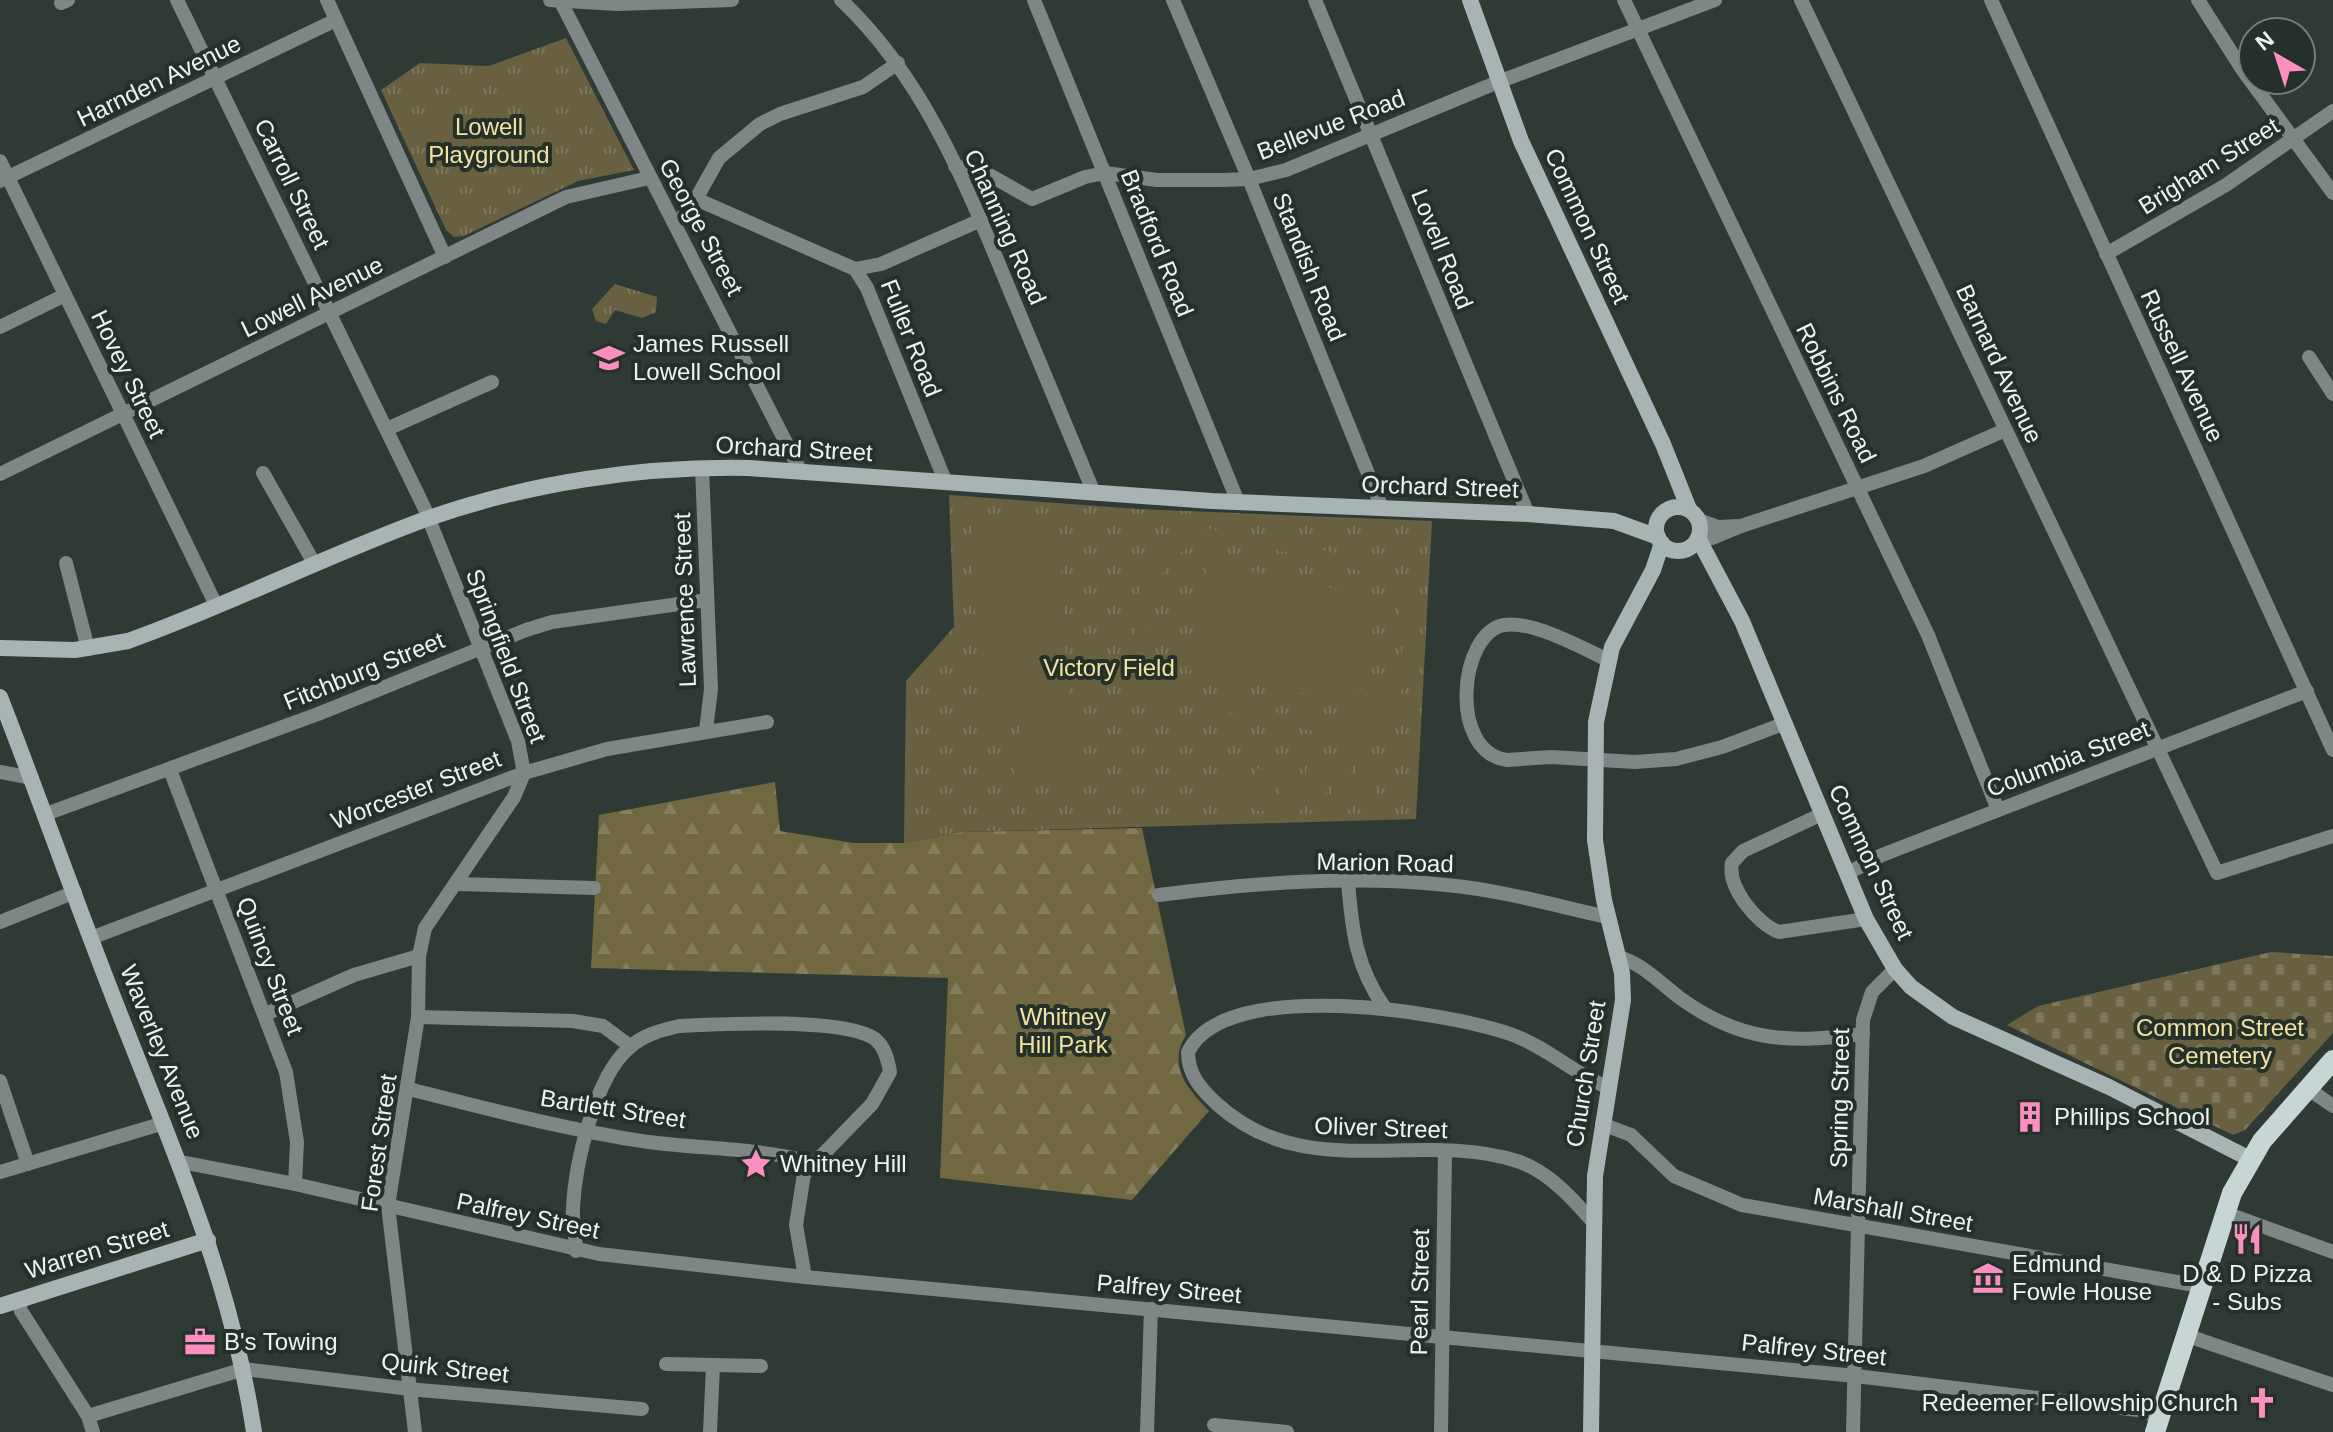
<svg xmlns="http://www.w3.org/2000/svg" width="2333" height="1432" font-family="Helvetica,sans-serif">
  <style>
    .grass { fill: url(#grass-tufts) }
    .forest { fill: url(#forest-firs) }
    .cemetery { fill: url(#cemetery-stones) }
    .pitch { fill: #686040; fill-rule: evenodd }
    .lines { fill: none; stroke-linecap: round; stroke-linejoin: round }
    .street { stroke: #7f8686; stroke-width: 14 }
    .secondary { stroke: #a8b3b3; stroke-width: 16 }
    .primary { stroke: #c7d5d5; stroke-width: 20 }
    .labels { text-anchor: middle; stroke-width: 8; stroke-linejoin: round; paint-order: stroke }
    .street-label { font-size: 24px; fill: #edf3f0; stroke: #25302b }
    .park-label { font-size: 24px; fill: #f3e2a0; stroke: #25302b }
    .poi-label { font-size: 24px; fill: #edf3f0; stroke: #25302b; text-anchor: start }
  </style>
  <defs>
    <pattern id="grass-tufts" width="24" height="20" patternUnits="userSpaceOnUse" patternTransform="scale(2)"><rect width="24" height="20" fill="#686040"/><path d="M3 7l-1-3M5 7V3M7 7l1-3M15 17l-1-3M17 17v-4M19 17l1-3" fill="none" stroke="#7e775c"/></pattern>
    <pattern id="forest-firs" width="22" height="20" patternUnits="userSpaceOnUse" patternTransform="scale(2)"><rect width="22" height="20" fill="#716741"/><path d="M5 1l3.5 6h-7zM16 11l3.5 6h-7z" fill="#867d5d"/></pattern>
    <pattern id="cemetery-stones" width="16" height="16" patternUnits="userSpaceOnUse" patternTransform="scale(2)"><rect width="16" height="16" fill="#686040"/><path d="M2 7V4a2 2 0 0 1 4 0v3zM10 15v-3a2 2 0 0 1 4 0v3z" fill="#7e775c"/></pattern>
  </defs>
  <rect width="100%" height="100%" fill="#2f3a35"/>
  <!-- grass -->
  <g class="grass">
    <polygon points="566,38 634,170 578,181 464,236 454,237 446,230 381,90 420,63 489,66"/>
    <polygon points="615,284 657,297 656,312 642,318 615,310 606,324 596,321 592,309"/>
    <polygon points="949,495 1138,509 1432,521 1416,819 962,832 904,843 906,681 954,627"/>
  </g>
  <!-- forest -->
  <path class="forest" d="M 775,782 L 780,831 L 854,843 L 904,843 L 962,832 L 1142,828 L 1186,1035 C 1167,1066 1188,1089 1209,1111 L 1132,1200 L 940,1178 L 948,978 L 591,968 L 599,815 Z"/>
  <!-- cemetery -->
  <polygon class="cemetery" points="2271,952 2333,956 2333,1033 2245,1130 2233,1135 2007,1025 2038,1006"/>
  <!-- pitch -->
  <g class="pitch">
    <polygon points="548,65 565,105 540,116 523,75"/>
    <path d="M 452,108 L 467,124 C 473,149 460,163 434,160 L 421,132 L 415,133 L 411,124 L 413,119 L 419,117 L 423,120 Z"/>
    <polygon points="1059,523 1068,706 1082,710 1085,780 1016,783 1010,752 1023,723 981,725 971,528"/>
    <path d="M 1207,528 L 1361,558 C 1408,572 1426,625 1411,671 C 1403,695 1385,714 1365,729 L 1398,736 L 1396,748 L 1145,695 C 1149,675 1138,663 1135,642 C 1128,591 1155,538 1207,528 ZM 1208,540 C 1239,542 1364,564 1384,583 C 1426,625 1395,726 1331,722 C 1307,720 1188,696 1172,685 C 1118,649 1150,551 1208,540 Z"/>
    <polygon points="1208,562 1379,598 1357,704 1186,669"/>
    <polygon points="1350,766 1351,809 1332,810 1330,767"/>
    <polygon points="1375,766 1376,808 1357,809 1356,767"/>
    <polygon points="1219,767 1246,767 1247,810 1219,811"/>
    <polygon points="1325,767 1326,810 1307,810 1306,768"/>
    <polygon points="1275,768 1276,811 1256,811 1255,769"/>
    <polygon points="1280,768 1300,768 1301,810 1281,811"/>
  </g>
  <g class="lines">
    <!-- street -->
    <g class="street">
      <polyline points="177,0 424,507 518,741 524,773 514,797 425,928 419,956 354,975 266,1014"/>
      <polyline points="327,0 445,257"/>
      <polyline points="550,0 617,4 732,0"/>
      <path d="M 841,0 C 925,79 967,187 1010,291 C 1038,359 1066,426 1094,493"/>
      <polyline points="1034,0 1238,502"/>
      <polyline points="1173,0 1249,179 1382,508"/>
      <polyline points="1315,0 1528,514"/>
      <polyline points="1624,0 1928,635 1998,810"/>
      <polyline points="1801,0 2217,873 2333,836"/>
      <polyline points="1991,0 2333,750"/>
      <polyline points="2198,0 2242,69 2333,193"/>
      <polyline points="561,2 801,472"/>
      <polyline points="61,3 68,0"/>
      <polyline points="0,161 216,605"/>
      <polyline points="955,166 986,173 1032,199 1085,177 1105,173 1157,180 1222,180 1249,179 1286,170 1498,82 1715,0"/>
      <polyline points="0,181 336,20"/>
      <polyline points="696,199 719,158 760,124 780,114 863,87 898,63"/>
      <polyline points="677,224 696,199 855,269 867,288 946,483"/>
      <polyline points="2106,254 2226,185 2333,111"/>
      <polyline points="855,269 881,264 981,220"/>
      <polyline points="0,327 65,295"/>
      <polyline points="2309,357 2333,394"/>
      <polyline points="387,429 492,382"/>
      <polyline points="702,468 711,689 706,730"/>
      <polyline points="263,473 314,563"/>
      <polyline points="0,474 566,197 649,178"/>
      <polyline points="1741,526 1924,466 2005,430"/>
      <polyline points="1698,538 1712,538 1741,526 1718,527 1699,520"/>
      <polyline points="66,563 88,649"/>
      <path d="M 1608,660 C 1582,648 1532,620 1504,625 C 1459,633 1448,752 1507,760 L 1551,757 L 1635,762 L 1676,759 L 1722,747 L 1783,724"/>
      <polyline points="170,770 286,1072 297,1142 295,1184"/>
      <polyline points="0,772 32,778"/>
      <polyline points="46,814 318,714 526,630 552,622 707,600"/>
      <path d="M 1822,814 L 1743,851 L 1732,863 C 1727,887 1757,924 1779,932 L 1866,919"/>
      <polyline points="1848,873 1882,855 2307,691"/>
      <path d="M 1348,882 C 1352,930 1356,968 1385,1008"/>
      <polyline points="456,884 594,888"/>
      <path d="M 1159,895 C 1252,883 1352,875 1446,885 C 1501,890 1553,905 1607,917"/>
      <polyline points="0,922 75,892"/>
      <polyline points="91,938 524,773 607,749 767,722"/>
      <path d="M 1619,957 C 1643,964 1660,983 1680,998 C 1742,1043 1790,1043 1863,1034"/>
      <polyline points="418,1017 573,1021 603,1026 630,1046"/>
      <polyline points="0,1081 28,1164"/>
      <polyline points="2307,1088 2333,1106"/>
      <path d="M 409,1089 C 488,1109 567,1130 648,1142 C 703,1149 757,1148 811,1162"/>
      <polyline points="1602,1124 1631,1135 1674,1176 1742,1205 2200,1286"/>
      <polyline points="181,1162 295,1184 599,1254 805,1277 1856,1376 2138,1410 2160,1417"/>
      <polyline points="0,1172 164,1123"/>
      <polyline points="2223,1212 2333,1252"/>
      <path d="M 1593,1222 C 1572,1198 1548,1171 1517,1161 C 1415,1129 1306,1185 1217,1104 C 1201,1089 1188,1075 1188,1052 C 1225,975 1449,1012 1513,1035 C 1548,1048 1574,1074 1609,1088"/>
      <path d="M 576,1251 C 576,1236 572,1222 573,1208 C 575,1164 595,1077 629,1048 C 642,1035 662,1030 679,1026 C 720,1024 843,1017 875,1039 C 885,1047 888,1060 890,1072 L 872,1104 L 804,1174 L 796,1225 L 805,1277"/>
      <polyline points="19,1300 21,1311 88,1416 93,1432"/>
      <polyline points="2185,1335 2333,1385"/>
      <polyline points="666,1364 761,1366"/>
      <polyline points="88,1416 244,1369 419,1390 642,1409"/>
      <polyline points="1214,1425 1287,1432"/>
      <polyline points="415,1432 388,1206 418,1017 419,956"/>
      <polyline points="710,1432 713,1366"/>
      <polyline points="1147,1432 1151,1309"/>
      <polyline points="1441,1432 1445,1152"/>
      <polyline points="1853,1432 1863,1020 1872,992 1895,969"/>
    </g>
    <!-- secondary -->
    <g class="secondary">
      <polyline points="1470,0 1521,141 1663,444 1689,509"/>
      <circle cx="1678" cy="529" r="22"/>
      <polyline points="1698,538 1742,621 1866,919 1895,969 1911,987 1953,1017 2109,1087 2250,1159"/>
      <path d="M 0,648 L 75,650 L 128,641 C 229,605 325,556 426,519 C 528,483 641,466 748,468 L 1212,501 L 1528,514 L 1614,521 L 1658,537"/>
      <path d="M 0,697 C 42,805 80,914 123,1022 C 178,1162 231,1281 254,1432"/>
      <polyline points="0,1306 208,1240"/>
      <polyline points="1591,1432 1595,1176 1623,1000 1622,973 1604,900 1595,840 1596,722 1612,647 1653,570 1662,543"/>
    </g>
    <!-- primary -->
    <polyline class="primary" points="2155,1432 2232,1193 2262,1141 2333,1060"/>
  </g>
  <!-- icons -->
  <defs>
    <symbol id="school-bare" viewBox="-9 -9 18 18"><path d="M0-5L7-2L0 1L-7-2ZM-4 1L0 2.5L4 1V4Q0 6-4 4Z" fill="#fd8ec0" stroke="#25302b" stroke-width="2.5" paint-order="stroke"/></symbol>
    <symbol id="building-bare" viewBox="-9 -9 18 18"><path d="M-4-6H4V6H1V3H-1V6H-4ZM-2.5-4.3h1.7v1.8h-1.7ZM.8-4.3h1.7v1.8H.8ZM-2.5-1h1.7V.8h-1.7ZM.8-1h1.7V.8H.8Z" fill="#fd8ec0" stroke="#25302b" stroke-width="2.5" paint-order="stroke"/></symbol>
    <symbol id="sight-bare" viewBox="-9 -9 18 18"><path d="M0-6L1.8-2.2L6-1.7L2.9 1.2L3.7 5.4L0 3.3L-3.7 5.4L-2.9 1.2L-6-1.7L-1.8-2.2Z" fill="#fd8ec0" stroke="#25302b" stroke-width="2.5" paint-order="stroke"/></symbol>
    <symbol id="restaurant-bare" viewBox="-9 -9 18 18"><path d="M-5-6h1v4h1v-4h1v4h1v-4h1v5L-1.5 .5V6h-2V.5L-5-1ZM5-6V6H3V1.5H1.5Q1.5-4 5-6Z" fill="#fd8ec0" stroke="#25302b" stroke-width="2.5" paint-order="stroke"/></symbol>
    <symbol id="museum-bare" viewBox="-9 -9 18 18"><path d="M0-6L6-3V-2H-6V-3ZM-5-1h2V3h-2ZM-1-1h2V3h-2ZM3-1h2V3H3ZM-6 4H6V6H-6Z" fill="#fd8ec0" stroke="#25302b" stroke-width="2.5" paint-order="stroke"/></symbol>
    <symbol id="office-bare" viewBox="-9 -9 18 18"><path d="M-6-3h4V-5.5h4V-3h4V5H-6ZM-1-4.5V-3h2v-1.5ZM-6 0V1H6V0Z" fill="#fd8ec0" stroke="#25302b" stroke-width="2.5" paint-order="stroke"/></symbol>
    <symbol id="church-bare" viewBox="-9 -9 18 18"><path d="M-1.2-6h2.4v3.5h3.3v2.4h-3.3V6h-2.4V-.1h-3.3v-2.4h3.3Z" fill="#fd8ec0" stroke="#25302b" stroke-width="2.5" paint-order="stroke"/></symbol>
  </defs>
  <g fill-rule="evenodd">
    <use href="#school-bare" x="587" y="336" width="44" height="44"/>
    <use href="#building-bare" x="2008" y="1095" width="44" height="44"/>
    <use href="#sight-bare" x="734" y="1142" width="44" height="44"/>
    <use href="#restaurant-bare" x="2225" y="1217" width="44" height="44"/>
    <use href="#museum-bare" x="1966" y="1256" width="44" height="44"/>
    <use href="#office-bare" x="178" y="1320" width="44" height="44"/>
    <use href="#church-bare" x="2240" y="1381" width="44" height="44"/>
  </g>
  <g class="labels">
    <!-- street labels -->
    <g class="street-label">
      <text transform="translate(159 81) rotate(-26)" y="8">Harnden Avenue</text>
      <text transform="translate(1331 125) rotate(-21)" y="8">Bellevue Road</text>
      <text transform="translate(2209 166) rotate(-32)" y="8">Brigham Street</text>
      <text transform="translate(292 184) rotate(64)" y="8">Carroll Street</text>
      <text transform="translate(1587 226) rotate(65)" y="8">Common Street</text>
      <text transform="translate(701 227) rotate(62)" y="8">George Street</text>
      <text transform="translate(1005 227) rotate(66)" y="8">Channing Road</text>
      <text transform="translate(1157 243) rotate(68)" y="8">Bradford Road</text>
      <text transform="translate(1442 249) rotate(68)" y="8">Lovell Road</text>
      <text transform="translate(1309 267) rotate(68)" y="8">Standish Road</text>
      <text transform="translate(312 297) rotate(-26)" y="8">Lowell Avenue</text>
      <text transform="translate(911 338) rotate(68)" y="8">Fuller Road</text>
      <text transform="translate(1999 364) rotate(65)" y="8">Barnard Avenue</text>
      <text transform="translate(2182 366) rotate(65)" y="8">Russell Avenue</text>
      <text transform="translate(128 374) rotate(64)" y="8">Hovey Street</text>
      <text transform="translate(1836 393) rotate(64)" y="8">Robbins Road</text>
      <text transform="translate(794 449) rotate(3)" y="8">Orchard Street</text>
      <text transform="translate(1440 487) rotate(2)" y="8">Orchard Street</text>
      <text transform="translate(685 600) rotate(-92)" y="8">Lawrence Street</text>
      <text transform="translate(506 656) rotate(69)" y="8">Springfield Street</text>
      <text transform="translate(364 671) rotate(-22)" y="8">Fitchburg Street</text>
      <text transform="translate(2068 759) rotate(-21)" y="8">Columbia Street</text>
      <text transform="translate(416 790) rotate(-21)" y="8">Worcester Street</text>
      <text transform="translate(1871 862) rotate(65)" y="8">Common Street</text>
      <text transform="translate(1385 863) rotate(1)" y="8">Marion Road</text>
      <text transform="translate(270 966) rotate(69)" y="8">Quincy Street</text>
      <text transform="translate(162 1052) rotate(68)" y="8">Waverley Avenue</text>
      <text transform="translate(1586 1074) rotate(-81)" y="8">Church Street</text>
      <text transform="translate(1840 1098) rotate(-89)" y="8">Spring Street</text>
      <text transform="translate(613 1109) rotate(9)" y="8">Bartlett Street</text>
      <text transform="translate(1381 1128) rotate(2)" y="8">Oliver Street</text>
      <text transform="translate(379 1143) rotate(-82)" y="8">Forest Street</text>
      <text transform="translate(1893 1210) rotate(10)" y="8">Marshall Street</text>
      <text transform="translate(528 1216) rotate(12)" y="8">Palfrey Street</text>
      <text transform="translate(97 1250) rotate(-17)" y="8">Warren Street</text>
      <text transform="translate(1169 1289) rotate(5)" y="8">Palfrey Street</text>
      <text transform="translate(1420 1292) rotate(-89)" y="8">Pearl Street</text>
      <text transform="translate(1814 1350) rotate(6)" y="8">Palfrey Street</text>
      <text transform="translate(445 1368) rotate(6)" y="8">Quirk Street</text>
    </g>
    <!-- park labels -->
    <g class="park-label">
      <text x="489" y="135">Lowell<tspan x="489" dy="28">Playground</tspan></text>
      <text x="1109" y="676">Victory Field</text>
      <text x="1063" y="1025">Whitney<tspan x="1063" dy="28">Hill Park</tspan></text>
      <text x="2220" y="1036">Common Street<tspan x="2220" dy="28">Cemetery</tspan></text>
    </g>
    <!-- poi labels -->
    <g class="poi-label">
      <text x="633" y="352">James Russell<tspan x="633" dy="28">Lowell School</tspan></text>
      <text x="2054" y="1125">Phillips School</text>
      <text x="780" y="1172">Whitney Hill</text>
      <text x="2012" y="1272">Edmund<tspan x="2012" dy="28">Fowle House</tspan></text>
      <text x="2247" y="1282" text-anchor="middle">D &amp; D Pizza<tspan x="2247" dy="28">- Subs</tspan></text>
      <text x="224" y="1350">B's Towing</text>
      <text x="2238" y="1411" text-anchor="end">Redeemer Fellowship Church</text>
    </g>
  </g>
  <!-- north arrow -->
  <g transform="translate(2277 56) rotate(321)"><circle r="38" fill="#25302b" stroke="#757e7a" stroke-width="2"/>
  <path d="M0-6L14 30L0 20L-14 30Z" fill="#fd8ec0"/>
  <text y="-12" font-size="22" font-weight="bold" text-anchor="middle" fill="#edf3f0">N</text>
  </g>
</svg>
